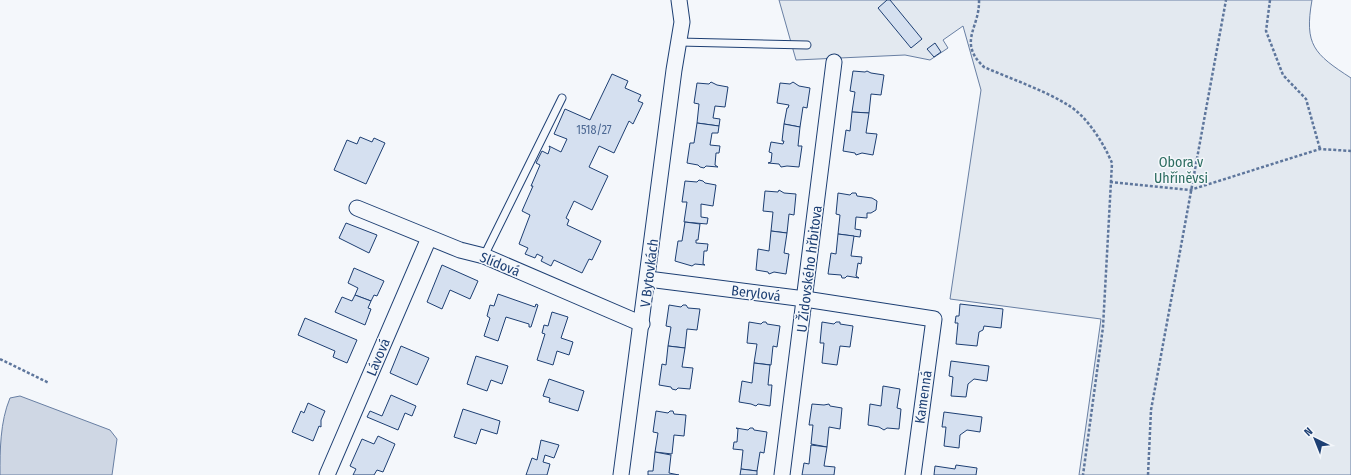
<svg xmlns="http://www.w3.org/2000/svg" width="1351" height="475" font-family="'Fira Sans Condensed',sans-serif">
  <style>
    .green { fill: #e3e9f0; stroke: #687fa3 }
    .water { fill: #cfd7e4; stroke: #687fa3 }
    .building { fill: #d5e0f0; stroke: #1d3f73 }
    .lines { fill: none; stroke-linecap: round; stroke-linejoin: round }
    .service-casing { stroke: #1d3f73; stroke-width: 9 }
    .minor-casing { stroke: #1d3f73; stroke-width: 17 }
    .path { stroke: #5e769c; stroke-width: 2.5; stroke-dasharray: 3 2; stroke-linecap: butt }
    .service { stroke: #f4f7fb; stroke-width: 7 }
    .minor { stroke: #f4f7fb; stroke-width: 15 }
    .labels { text-anchor: middle; stroke-width: 3; stroke-linejoin: round; paint-order: stroke }
    .number-label { font-size: 12px; fill: #4b6792 }
    .park-label { font-size: 14px; fill: #2c6c60; stroke: #f4f7fb }
    .street-label { font-size: 14px; fill: #1d3f73; stroke: #f4f7fb }
  </style>
  <rect width="100%" height="100%" fill="#f4f7fb"/>
  <!-- green -->
  <path class="green" d="M 779,0 L 1312,0 C 1304,45 1314,54 1351,78 L 1351,475 L 1079,475 L 1101,319 L 950,299 L 981,90 L 963,26 L 943,40 L 948,48 L 930,60 L 905,55 L 796,60 Z"/>
  <!-- water -->
  <path class="water" d="M 20,396 L 110,430 L 117,439 L 112,475 L 0,475 C 0,450 0,422 10,398 Z"/>
  <!-- building -->
  <g class="building">
    <polygon points="887,0 890,0 922,39 911,48 878,8"/>
    <polygon points="935,43 941,52 934,57 927,49"/>
    <polygon points="853,71 865,72 867,71 871,73 884,75 881,95 871,94 869,113 852,112 855,92 850,91"/>
    <polygon points="612,74 628,81 625,88 641,95 638,101 643,103 633,124 629,121 614,153 599,146 589,167 608,176 592,210 574,201 566,218 569,220 567,225 601,241 592,260 589,259 582,273 554,260 551,266 541,261 543,257 537,254 535,258 525,254 528,248 519,244 530,215 522,211 533,186 531,186 540,165 536,163 542,151 548,154 550,148 549,146 561,152 567,139 554,134 565,109 590,120"/>
    <polygon points="711,82 717,85 728,87 725,107 715,106 713,118 720,119 719,126 697,123 699,104 694,103 697,83 709,84"/>
    <polygon points="793,82 799,86 810,88 807,108 803,107 800,127 784,124 787,108 788,108 789,105 777,103 780,83 790,84"/>
    <polygon points="852,112 869,113 866,133 877,134 873,155 862,153 856,155 855,153 843,151 846,130 850,131"/>
    <polygon points="697,123 719,126 718,133 712,133 710,145 720,146 719,153 716,153 715,165 718,167 706,166 704,168 700,167 698,165 687,163 690,143 694,143"/>
    <polygon points="784,124 800,127 798,146 802,146 799,167 787,166 781,167 779,164 768,163 771,162 772,153 769,152 771,142 783,144 784,141 782,141"/>
    <polygon points="360,137 372,142 374,138 385,143 366,184 334,170 347,140 357,144"/>
    <polygon points="699,180 703,181 705,183 716,185 713,206 701,204 701,217 708,218 707,224 684,222 687,202 682,202 685,181 697,182"/>
    <polygon points="779,190 784,193 796,194 794,215 789,214 787,233 771,231 773,212 763,211 765,191 778,192"/>
    <polygon points="838,193 850,195 852,193 856,193 857,196 872,198 877,201 876,210 871,213 867,213 867,218 856,217 855,229 861,230 860,237 838,234 840,215 836,214"/>
    <polygon points="685,222 700,224 698,240 696,240 696,243 708,244 707,251 704,251 703,264 705,265 695,264 692,266 675,261 678,241 682,241"/>
    <polygon points="346,223 377,235 369,253 339,238"/>
    <polygon points="771,231 787,233 784,253 789,254 786,274 774,272 769,274 768,272 756,270 758,249 769,251"/>
    <polygon points="838,234 854,236 851,256 862,257 861,264 858,263 856,276 859,278 847,276 845,278 842,278 841,275 828,274 831,253 836,254"/>
    <polygon points="442,265 478,281 470,299 450,290 442,309 427,302"/>
    <polygon points="354,268 384,281 377,296 374,295 371,301 355,295 358,288 348,283"/>
    <polygon points="498,294 535,307 536,304 538,305 531,327 529,327 529,324 506,317 498,341 484,336 490,318 487,316 490,305 494,306"/>
    <polygon points="355,295 371,301 368,308 371,309 365,325 335,312 342,297 352,301"/>
    <polygon points="960,304 1003,309 1001,328 984,326 983,330 979,332 977,346 956,344 958,323 955,323 956,316 959,316"/>
    <polygon points="669,305 681,307 683,305 686,305 688,308 700,309 697,330 687,329 685,348 668,346 671,327 666,326"/>
    <polygon points="552,312 568,317 561,338 573,342 569,355 557,351 553,365 537,360 545,334 542,333 544,325 548,326"/>
    <polygon points="305,318 357,340 347,363 333,357 335,351 298,335"/>
    <polygon points="749,322 761,324 763,322 766,322 767,324 780,326 777,347 773,346 771,365 754,363 757,344 747,343"/>
    <polygon points="822,322 834,324 836,322 840,322 840,324 853,326 850,347 840,346 837,365 822,363 824,343 820,343"/>
    <polygon points="401,346 429,358 417,385 390,373"/>
    <polygon points="668,346 685,348 682,367 693,368 690,389 678,388 676,390 672,389 671,387 659,385 662,364 666,365"/>
    <polygon points="476,356 508,366 502,384 491,380 487,391 467,384"/>
    <polygon points="951,361 989,366 987,381 974,379 968,384 966,397 951,396 953,377 949,376"/>
    <polygon points="754,363 770,365 768,385 772,385 770,406 758,404 756,406 751,404 739,402 742,381 752,383"/>
    <polygon points="549,379 584,391 578,411 549,402 550,398 543,396"/>
    <polygon points="883,386 900,389 897,408 901,409 899,429 887,428 884,430 879,427 868,425 870,404 881,406"/>
    <polygon points="391,395 416,406 412,416 405,413 398,430 367,417 370,411 382,416"/>
    <polygon points="308,403 325,411 321,420 321,427 319,426 313,441 292,432 301,411 304,413"/>
    <polygon points="812,404 824,405 829,404 830,406 842,408 840,429 829,427 827,447 811,444 813,425 809,425"/>
    <polygon points="463,409 500,421 497,434 481,429 476,444 454,437"/>
    <polygon points="656,411 668,413 670,411 673,411 674,414 686,415 684,436 674,435 672,454 655,452 658,433 653,432"/>
    <polygon points="944,412 982,417 980,432 967,430 960,435 959,448 944,446 946,427 942,427"/>
    <polygon points="736,428 748,430 750,428 753,428 754,430 767,432 764,453 760,452 757,471 741,469 743,450 733,449 734,442 737,442 738,429"/>
    <polygon points="378,436 395,444 383,472 377,470 374,475 353,475 356,469 350,466 362,439 374,444"/>
    <polygon points="541,440 559,445 554,458 545,455 543,462 550,464 547,475 526,475 532,458 537,460"/>
    <polygon points="811,445 827,447 824,466 835,467 834,475 802,475 804,463 809,464"/>
    <polygon points="655,452 671,455 669,473 679,475 648,475 648,471 653,471"/>
    <polygon points="956,465 977,468 976,475 934,475 935,466 955,469"/>
    <polygon points="741,469 757,471 757,475 740,475"/>
  </g>
  <g class="lines">
    <defs>
      <g id="service">
        <polyline points="679,42 807,45"/>
        <polyline points="484,256 562,98"/>
      </g>
      <g id="minor">
        <polyline points="357,208 460,250 484,256 642,324"/>
        <polyline points="648,279 805,299 934,319 913,475"/>
        <polyline points="327,475 429,238"/>
        <polyline points="621,475 674,70 682,22 679,0"/>
        <polyline points="782,475 834,62"/>
      </g>
    </defs>
    <!-- service casing -->
    <use href="#service" class="service-casing"/>
    <!-- minor casing -->
    <use href="#minor" class="minor-casing"/>
    <!-- path -->
    <g class="path">
      <path d="M 979,0 C 980,28 957,42 984,67 C 1011,79 1044,90 1068,105 C 1087,116 1104,144 1112,163 L 1103,327 L 1083,475"/>
      <polyline points="1270,0 1266,31 1283,75 1306,99 1320,149"/>
      <polyline points="1110,182 1190,190 1320,149 1351,151"/>
      <polyline points="0,359 49,383"/>
      <polyline points="1148,475 1151,410 1226,0"/>
    </g>
    <!-- service -->
    <use href="#service" class="service"/>
    <!-- minor -->
    <use href="#minor" class="minor"/>
  </g>
  <g class="labels">
    <!-- number labels -->
    <g class="number-label">
      <text x="594" y="134">1518/27</text>
    </g>
    <!-- park labels -->
    <g class="park-label">
      <text x="1181" y="167">Obora v<tspan x="1181" dy="16">Uhříněvsi</tspan></text>
    </g>
    <!-- street labels -->
    <g class="street-label">
      <text transform="translate(500 264) rotate(22)" y="5">Slídová</text>
      <text transform="translate(809 269) rotate(-83)" y="5">U Židovského hřbitova</text>
      <text transform="translate(649 273) rotate(-83)" y="5">V Bytovkách</text>
      <text transform="translate(756 293) rotate(7)" y="5">Berylová</text>
      <text transform="translate(378 357) rotate(-67)" y="5">Lávová</text>
      <text transform="translate(923 397) rotate(-82)" y="5">Kamenná</text>
    </g>
  </g>
  <!-- north arrow -->
  <g transform="translate(1315 439) rotate(317)" stroke="#f4f7fb" stroke-width="3" paint-order="stroke">
  <path d="M0-3L7 15L0 10L-7 15Z" fill="#1d3f73"/>
  <text y="-6" font-size="11" font-weight="bold" text-anchor="middle" fill="#1d3f73">N</text>
  </g>
</svg>
